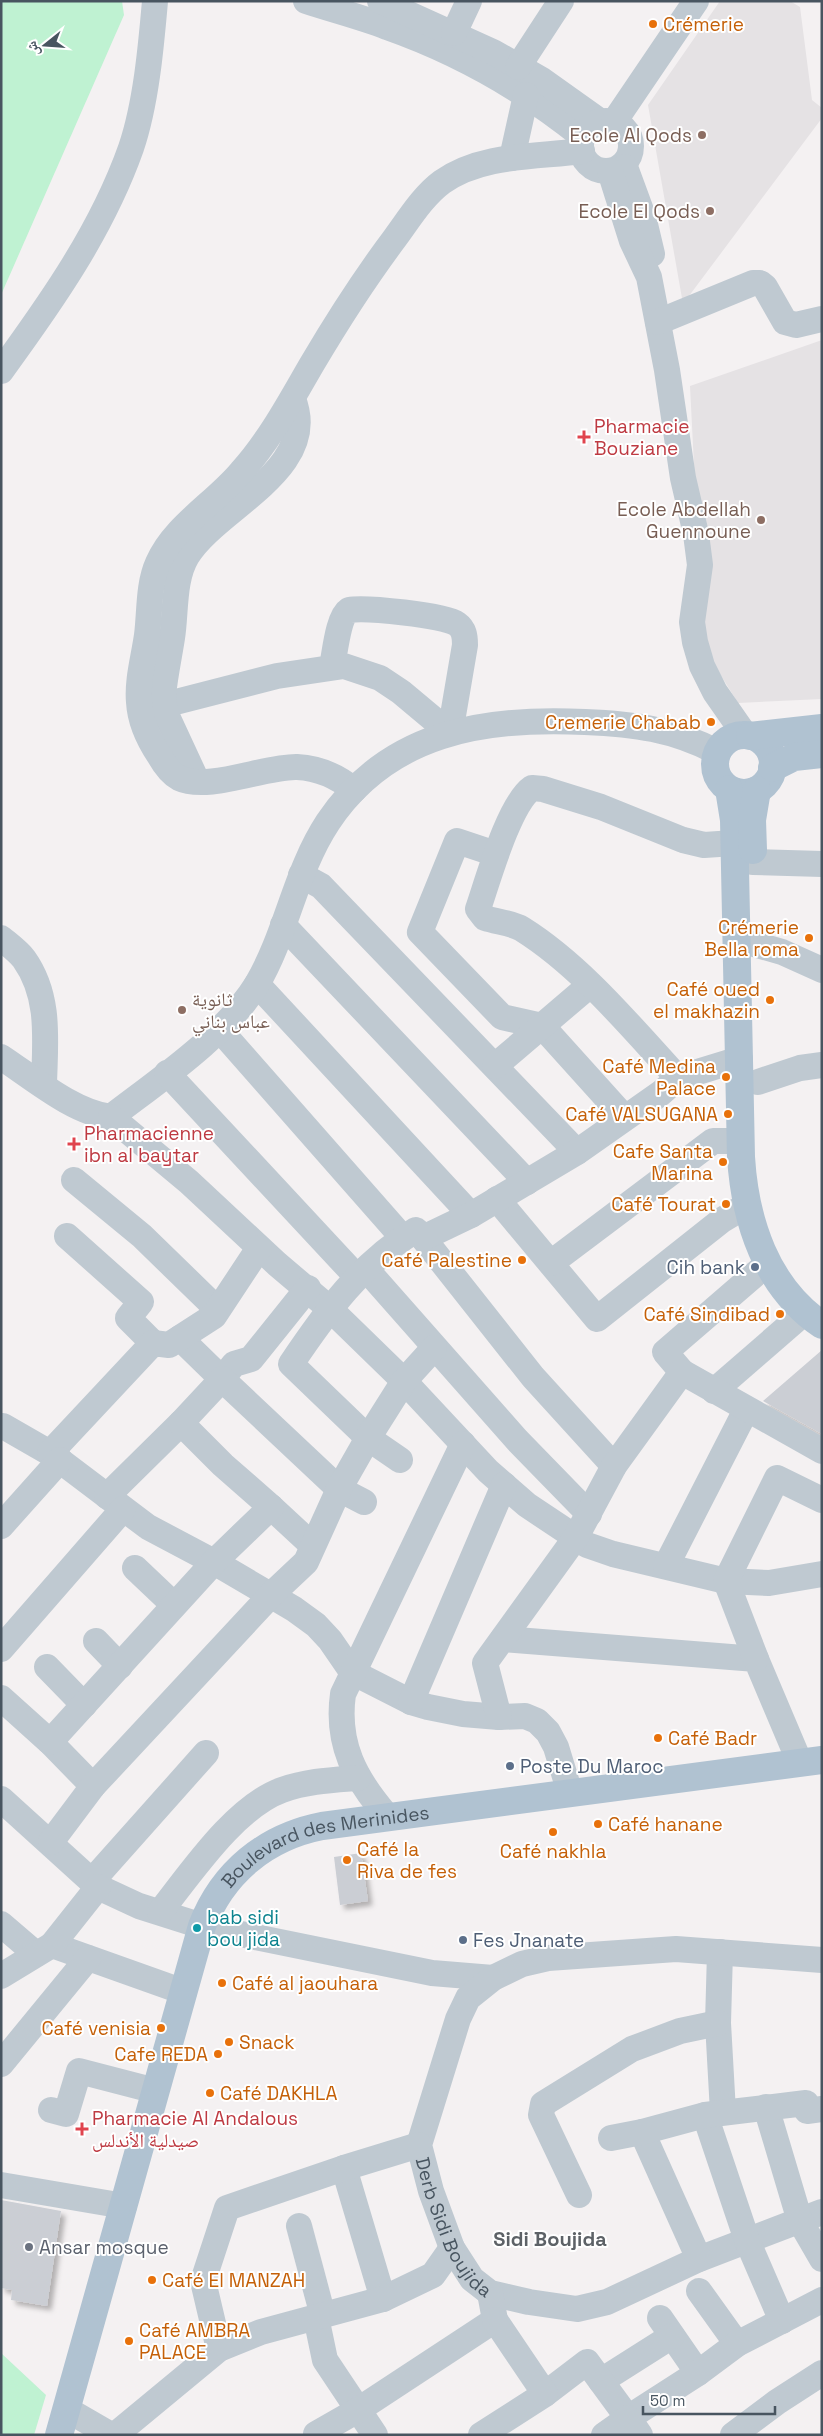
<svg xmlns="http://www.w3.org/2000/svg" width="823" height="2436" font-family="'Space Grotesk','Noto Naskh Arabic',sans-serif">
  <style>
    .education { fill: #e5e2e4 }
    .green { fill: #bff2d2 }
    .building { fill: #cbced4; filter: url(#shadow) }
    .lines { fill: none; stroke-linecap: round; stroke-linejoin: round }
    .minor { stroke: #bfc9d1; stroke-width: 26 }
    .major { stroke: #b0c2d1; stroke-width: 28 }
    .food-dot { fill: #e8710a; stroke: #fff; stroke-width: 2 }
    .education-dot { fill: #8d6e63; stroke: #fff; stroke-width: 2 }
    .health-dot { fill: #e0444e; stroke: #fff; stroke-width: 2 }
    .service-dot { fill: #5c6f8a; stroke: #fff; stroke-width: 2 }
    .culture-dot { fill: #0f9aa8; stroke: #fff; stroke-width: 2 }
    .worship-dot { fill: #6b7280; stroke: #fff; stroke-width: 2 }
    .labels { text-anchor: middle; stroke-width: 4; stroke-linejoin: round; paint-order: stroke }
    .food-label { font-size: 19px; fill: #c56008; stroke: #fff; text-anchor: end }
    .education-label { font-size: 19px; fill: #785e54; stroke: #fff; text-anchor: end }
    .health-label { font-size: 19px; fill: #be3a42; stroke: #fff; text-anchor: start }
    .service-label { font-size: 19px; fill: #4e5e75; stroke: #fff; text-anchor: start }
    .street-label { font-size: 19px; fill: #485560; stroke: #fff }
    .culture-label { font-size: 19px; fill: #0d838f; stroke: #fff; text-anchor: start }
    .worship-label { font-size: 19px; fill: #5b616d; stroke: #fff; text-anchor: start }
    .neighbourhood-label { font-size: 20px; font-weight: bold; fill: #5d6267; stroke: #fff }
  </style>
  <defs>
    <filter id="shadow"><feDropShadow dx="4.5" dy="4.5" stdDeviation="2.5" flood-color="#0004"/></filter>
  </defs>
  <rect width="100%" height="100%" fill="#f4f1f2"/>
  <!-- education -->
  <g class="education">
    <polygon points="720,1 790,1 800,7 812,100 822,108 822,118 683,304 648,105"/>
    <polygon points="822,340 822,699 738,703 715,666 702,624 690,386"/>
  </g>
  <!-- green -->
  <g class="green">
    <polygon points="1,1 122,1 124,15 1,295"/>
    <polygon points="1,2353 46,2395 34,2435 1,2435"/>
  </g>
  <!-- building -->
  <g class="building">
    <polygon points="822,1350 822,1434 763,1401"/>
    <polygon points="361,1853 368,1901 340,1905 334,1857"/>
    <polygon points="1,2200 61,2211 47,2306 11,2300 12,2290 1,2288"/>
  </g>
  <g class="lines">
    <!-- minor -->
    <g class="minor">
      <path d="M 306,1 C 333,10 361,17 387,27 C 458,52 525,90 583,137"/>
      <polyline points="380,1 493,52 542,80 601,122"/>
      <polyline points="454,33 469,1"/>
      <polyline points="518,67 561,1"/>
      <circle cx="606" cy="146" r="25"/>
      <polyline points="614,122 696,1"/>
      <polyline points="512,158 526,95"/>
      <polyline points="625,167 643,216 652,254"/>
      <polyline points="610,171 632,241 649,277 667,370 683,478 696,534 700,565 692,622 695,642 702,666 715,692 745,735"/>
      <polyline points="658,322 753,283 760,283 765,287 785,322 796,325 822,319"/>
      <path d="M 1,371 C 52,301 102,230 131,148 C 146,104 151,47 155,1"/>
      <path d="M 164,705 L 277,676 L 344,666 L 380,678 L 401,692 L 450,733 L 465,645 C 465,636 464,629 457,624 C 444,615 365,607 349,610 C 338,617 335,653 332,666"/>
      <path d="M 197,781 L 165,712 L 163,695 C 165,676 169,657 172,638 C 176,613 173,579 187,556 C 217,507 321,470 293,399"/>
      <path d="M 354,790 C 337,776 319,768 297,767 C 265,766 208,792 179,778 C 170,773 164,764 159,755 C 149,740 140,720 139,702 C 137,680 144,657 147,635 C 150,612 148,585 158,563 C 174,526 215,503 241,472 C 270,440 291,400 312,364 C 338,320 365,278 395,238 C 409,219 423,196 442,182 C 481,154 536,157 582,151"/>
      <polyline points="496,854 457,841 420,932 502,1017 542,1026 624,1117"/>
      <polyline points="753,862 822,864"/>
      <polyline points="301,875 321,886 577,1152"/>
      <polyline points="283,925 527,1182"/>
      <path d="M 1,938 C 8,944 18,951 24,959 C 51,997 45,1041 44,1085"/>
      <polyline points="754,944 782,952 822,970"/>
      <polyline points="257,984 471,1215"/>
      <polyline points="220,1030 403,1238"/>
      <path d="M 1,1057 C 33,1078 74,1113 111,1117 C 159,1080 225,1036 257,984 C 287,933 295,872 328,822 C 388,732 484,717 585,722 C 634,724 673,729 717,752"/>
      <polyline points="495,1066 590,985"/>
      <polyline points="167,1073 357,1277"/>
      <path d="M 678,1078 C 631,1027 581,966 522,929 C 512,923 497,922 485,918 L 478,909 C 488,880 509,804 532,788 L 543,789 L 601,807 L 683,840 L 704,845 L 734,843"/>
      <polyline points="758,1082 800,1068 822,1065"/>
      <polyline points="111,1117 189,1182 277,1264 329,1308 404,1381 488,1471 527,1505 587,1545 613,1554 726,1581 769,1583 822,1574"/>
      <polyline points="74,1180 142,1236 217,1309"/>
      <polyline points="497,1199 597,1319 722,1220 747,1205"/>
      <polyline points="67,1236 141,1302 128,1318 153,1343"/>
      <polyline points="423,1238 533,1377 614,1466"/>
      <polyline points="551,1263 713,1141 741,1141"/>
      <polyline points="366,1269 517,1440 589,1514"/>
      <polyline points="180,1338 222,1379 234,1364 251,1359 308,1288"/>
      <polyline points="682,1372 665,1352 768,1263"/>
      <polyline points="714,1391 805,1312"/>
      <polyline points="3,1426 50,1453 148,1527 214,1562 294,1609 316,1625 330,1640 352,1672 411,1702 428,1707 463,1714 499,1717 525,1716 537,1721 548,1732 556,1747 570,1793"/>
      <polyline points="50,1453 153,1343 169,1345 214,1316 259,1248"/>
      <path d="M 400,1460 L 368,1438 L 291,1364 C 326,1312 361,1263 416,1230 L 423,1238 L 471,1215 L 577,1152 L 661,1093 L 678,1078 L 740,1059"/>
      <polyline points="107,1496 181,1423"/>
      <polyline points="271,1507 312,1545"/>
      <polyline points="1,1526 60,1460"/>
      <polyline points="666,1566 746,1410"/>
      <polyline points="135,1568 174,1605"/>
      <polyline points="503,1639 756,1659 800,1763"/>
      <polyline points="96,1641 120,1666"/>
      <polyline points="1,1649 123,1509"/>
      <polyline points="756,1659 726,1581 777,1478 822,1500"/>
      <polyline points="47,1667 84,1705"/>
      <polyline points="1,1698 50,1742 93,1786"/>
      <polyline points="411,1702 504,1485"/>
      <polyline points="499,1717 485,1663 576,1537 614,1466 682,1372 822,1451"/>
      <polyline points="50,1742 214,1562 271,1507 223,1465 181,1423 222,1379 339,1489 364,1502"/>
      <polyline points="1,1799 98,1887 139,1906 202,1926"/>
      <path d="M 387,1816 C 355,1779 336,1744 343,1694 L 463,1444"/>
      <polyline points="51,1842 93,1786 272,1594 306,1562 339,1489 368,1438 404,1381 434,1348"/>
      <polyline points="92,1881 206,1753"/>
      <path d="M 160,1912 C 191,1873 235,1807 282,1790 C 307,1781 332,1780 358,1778"/>
      <polyline points="1,1924 36,1954"/>
      <polyline points="221,1930 432,1973 493,1978"/>
      <polyline points="52,1945 184,1992"/>
      <polyline points="720,1952 718,2023 723,2112"/>
      <path id="s1" d="M 822,1960 L 676,1949 L 548,1958 L 522,1964 L 493,1978 L 468,1998 L 458,2019 L 419,2145 L 431,2191 L 452,2248 L 472,2279 L 490,2293 L 529,2302 L 577,2309 L 607,2302 L 699,2259 L 822,2212"/>
      <polyline points="1,1976 52,1945 98,1887"/>
      <polyline points="1,2064 88,1958"/>
      <polyline points="766,2107 800,2221 822,2259"/>
      <polyline points="51,2110 66,2114 79,2071 156,2091"/>
      <polyline points="705,2115 747,2240 782,2321"/>
      <polyline points="642,2132 699,2259"/>
      <polyline points="611,2138 642,2132 705,2115 806,2103 807,2111 822,2109"/>
      <polyline points="344,2168 383,2299"/>
      <polyline points="1,2185 124,2206"/>
      <polyline points="579,2195 541,2115 543,2104 632,2049 680,2031 718,2023"/>
      <polyline points="299,2226 323,2316"/>
      <polyline points="699,2291 737,2344"/>
      <polyline points="316,2317 325,2360 375,2435"/>
      <polyline points="660,2318 698,2373"/>
      <polyline points="219,2349 203,2281 227,2208 344,2168 419,2145"/>
      <polyline points="601,2381 672,2336"/>
      <polyline points="545,2394 587,2362 628,2418 698,2373 737,2344 822,2300"/>
      <polyline points="66,2409 111,2435"/>
      <polyline points="316,2434 358,2410 495,2320 490,2293"/>
      <polyline points="115,2435 219,2349 261,2332 383,2299 433,2275 452,2248"/>
      <polyline points="481,2435 545,2394 495,2320"/>
      <polyline points="604,2435 628,2418 640,2435"/>
      <polyline points="733,2435 777,2402 822,2373"/>
    </g>
    <!-- major -->
    <g class="major">
      <circle cx="744" cy="764" r="29"/>
      <polyline points="750,736 822,728"/>
      <polyline points="772,768 794,757 822,754"/>
      <path d="M 729,789 L 734,820 L 741,1157 C 745,1221 766,1287 822,1325"/>
      <polyline points="753,850 752,820 757,790"/>
      <path id="s2" d="M 59,2435 L 202,1926 C 223,1872 266,1837 322,1826 L 822,1760"/>
    </g>
  </g>
  <!-- markers -->
  <g class="food-dot">
    <circle cx="653" cy="24" r="5"/>
    <circle cx="711" cy="722" r="5"/>
    <circle cx="809" cy="938" r="5"/>
    <circle cx="770" cy="1000" r="5"/>
    <circle cx="726" cy="1077" r="5"/>
    <circle cx="728" cy="1114" r="5"/>
    <circle cx="723" cy="1162" r="5"/>
    <circle cx="726" cy="1204" r="5"/>
    <circle cx="522" cy="1260" r="5"/>
    <circle cx="780" cy="1314" r="5"/>
    <circle cx="658" cy="1738" r="5"/>
    <circle cx="598" cy="1824" r="5"/>
    <circle cx="553" cy="1832" r="5"/>
    <circle cx="347" cy="1860" r="5"/>
    <circle cx="222" cy="1983" r="5"/>
    <circle cx="161" cy="2028" r="5"/>
    <circle cx="229" cy="2042" r="5"/>
    <circle cx="218" cy="2054" r="5"/>
    <circle cx="210" cy="2093" r="5"/>
    <circle cx="152" cy="2280" r="5"/>
    <circle cx="129" cy="2341" r="5"/>
  </g>
  <g class="education-dot">
    <circle cx="702" cy="135" r="5"/>
    <circle cx="710" cy="211" r="5"/>
    <circle cx="761" cy="520" r="5"/>
    <circle cx="182" cy="1010" r="5"/>
  </g>
  <g class="health-dot">
    <path d="M581.5 429.5h5v5h5v5h-5v5h-5v-5h-5v-5h5z"/>
    <path d="M71.5 1136.5h5v5h5v5h-5v5h-5v-5h-5v-5h5z"/>
    <path d="M79.5 2121.5h5v5h5v5h-5v5h-5v-5h-5v-5h5z"/>
  </g>
  <g class="service-dot">
    <circle cx="755" cy="1267" r="5"/>
    <circle cx="510" cy="1766" r="5"/>
    <circle cx="463" cy="1940" r="5"/>
  </g>
  <circle class="culture-dot" cx="197" cy="1928" r="5"/>
  <circle class="worship-dot" cx="29" cy="2247" r="5"/>
  <g class="labels">
    <!-- food labels -->
    <g class="food-label">
      <text x="663" y="31" text-anchor="start">Crémerie</text>
      <text x="701" y="729">Cremerie Chabab</text>
      <text x="799" y="934">Crémerie<tspan x="799" dy="22">Bella roma</tspan></text>
      <text x="760" y="996">Café oued<tspan x="760" dy="22">el makhazin</tspan></text>
      <text x="716" y="1073">Café Medina<tspan x="716" dy="22">Palace</tspan></text>
      <text x="718" y="1121">Café VALSUGANA</text>
      <text x="713" y="1158">Cafe Santa<tspan x="713" dy="22">Marina</tspan></text>
      <text x="716" y="1211">Café Tourat</text>
      <text x="512" y="1267">Café Palestine</text>
      <text x="770" y="1321">Café Sindibad</text>
      <text x="668" y="1745" text-anchor="start">Café Badr</text>
      <text x="608" y="1831" text-anchor="start">Café hanane</text>
      <text x="357" y="1856" text-anchor="start">Café la<tspan x="357" dy="22">Riva de fes</tspan></text>
      <text x="553" y="1858" text-anchor="middle">Café nakhla</text>
      <text x="232" y="1990" text-anchor="start">Café al jaouhara</text>
      <text x="151" y="2035">Café venisia</text>
      <text x="239" y="2049" text-anchor="start">Snack</text>
      <text x="208" y="2061">Cafe REDA</text>
      <text x="220" y="2100" text-anchor="start">Café DAKHLA</text>
      <text x="162" y="2287" text-anchor="start">Café El MANZAH</text>
      <text x="139" y="2337" text-anchor="start">Café AMBRA<tspan x="139" dy="22">PALACE</tspan></text>
    </g>
    <!-- education labels -->
    <g class="education-label">
      <text x="692" y="142">Ecole Al Qods</text>
      <text x="700" y="218">Ecole El Qods</text>
      <text x="751" y="516">Ecole Abdellah<tspan x="751" dy="22">Guennoune</tspan></text>
      <text x="192" y="1006" text-anchor="start">ثانوية<tspan x="192" dy="22">عباس بناني</tspan></text>
    </g>
    <!-- health labels -->
    <g class="health-label">
      <text x="594" y="433">Pharmacie<tspan x="594" dy="22">Bouziane</tspan></text>
      <text x="84" y="1140">Pharmacienne<tspan x="84" dy="22">ibn al baytar</tspan></text>
      <text x="92" y="2125">Pharmacie Al Andalous<tspan x="92" dy="22">صيدلية الأندلس</tspan></text>
    </g>
    <!-- service labels -->
    <g class="service-label">
      <text x="745" y="1274" text-anchor="end">Cih bank</text>
      <text x="520" y="1773">Poste Du Maroc</text>
      <text x="473" y="1947">Fes Jnanate</text>
    </g>
    <!-- street labels -->
    <g class="street-label">
      <text dy="7" stroke="none"><textPath href="#s2" startOffset="688">Boulevard des Merinides</textPath></text>
      <text dy="7" stroke="none"><textPath href="#s1" startOffset="611">Derb Sidi Boujida</textPath></text>
    </g>
    <!-- culture labels -->
    <g class="culture-label">
      <text x="207" y="1924">bab sidi<tspan x="207" dy="22">bou jida</tspan></text>
    </g>
    <!-- worship labels -->
    <g class="worship-label">
      <text x="39" y="2254">Ansar mosque</text>
    </g>
    <!-- neighbourhood labels -->
    <g class="neighbourhood-label">
      <text x="550" y="2246">Sidi Boujida</text>
    </g>
  </g>
  <!-- border -->
  <rect width="823" height="2436" fill="none" stroke="#485560" stroke-width="5"/>
  <!-- north arrow -->
  <g transform="translate(45 45) rotate(253)" stroke="#ffffff" stroke-width="4" paint-order="stroke">
  <path d="M0-4L9 19L0 12L-9 19Z" fill="#485560"/>
  <text y="-8" font-size="14" font-weight="bold" text-anchor="middle" fill="#485560">ش</text>
  </g>
  <!-- scale -->
  <path d="M643 2406v8h132v-8" fill="none" stroke="#485560" stroke-width="2.5"/>
  <text x="650" y="2406" font-size="15" fill="#485560" stroke="#ffffff" stroke-width="4" paint-order="stroke">50 m</text>
</svg>
